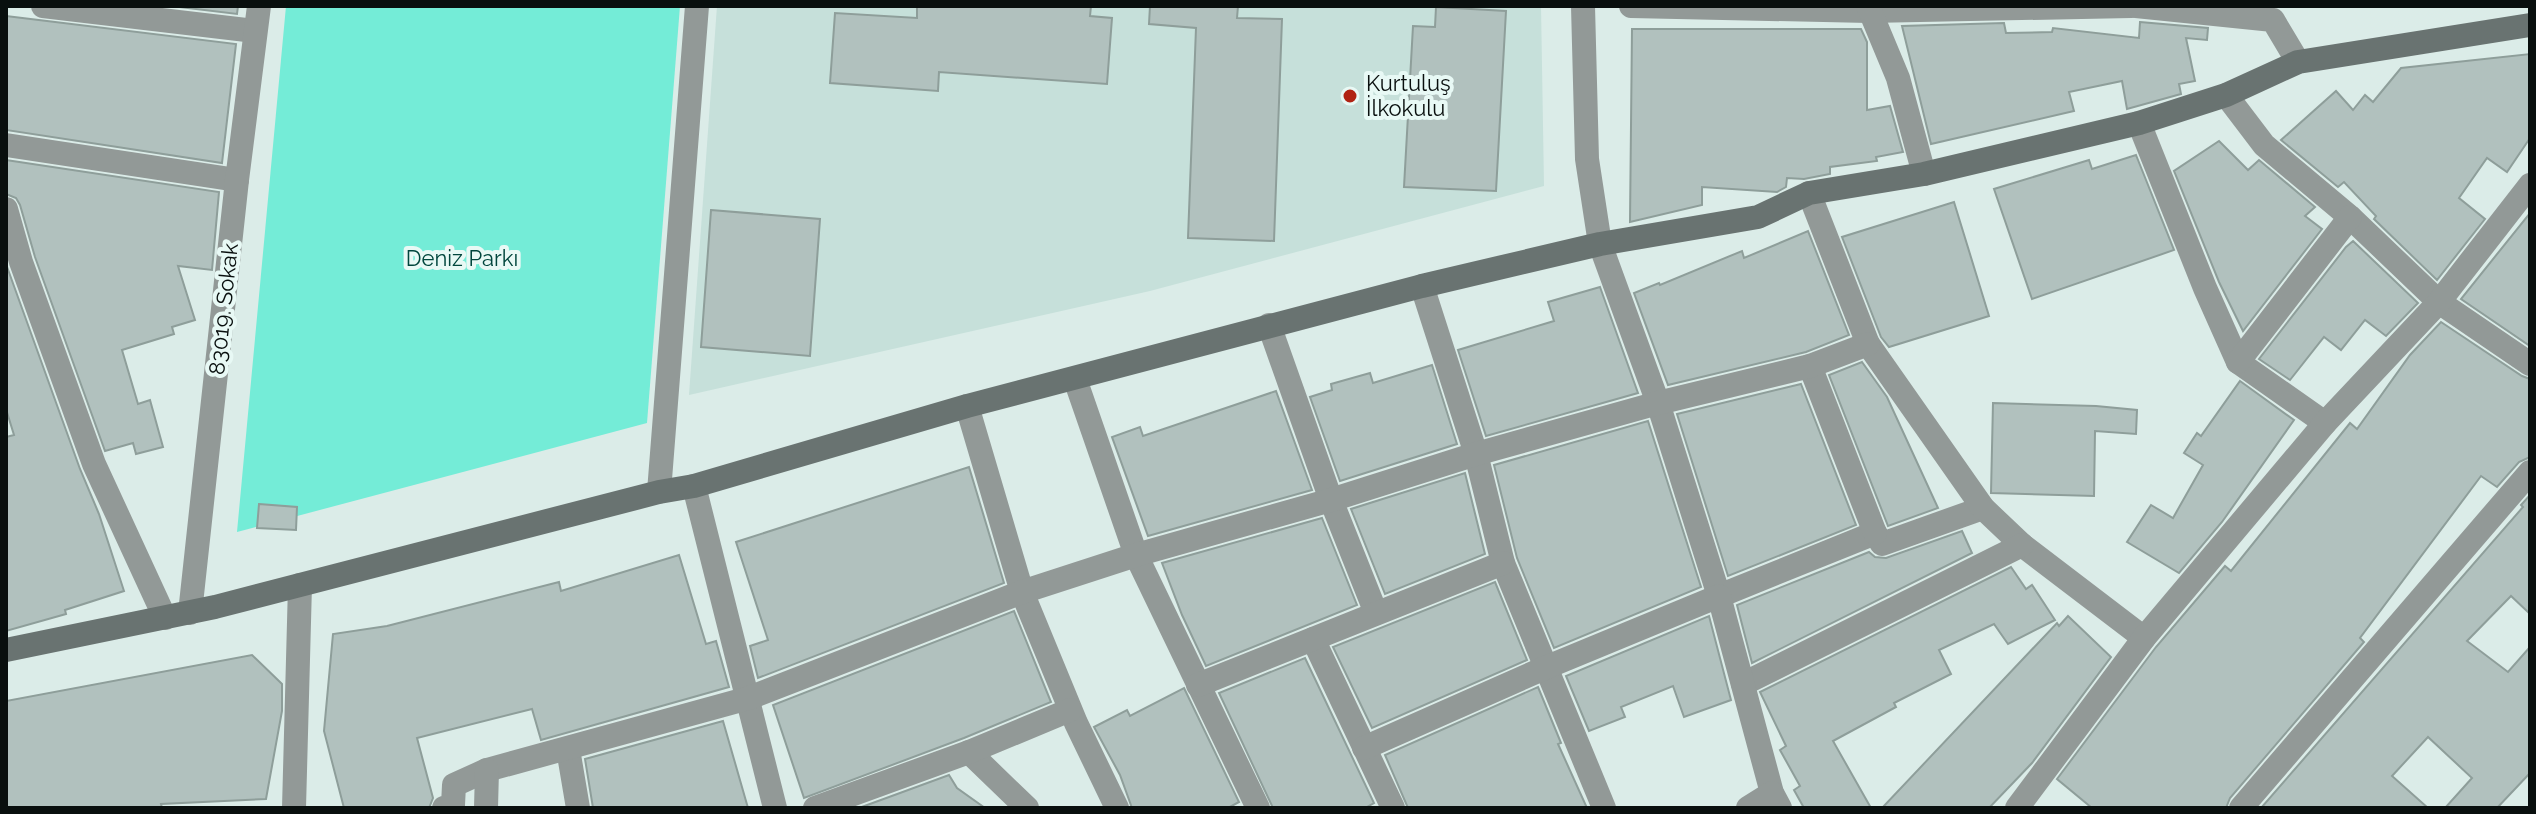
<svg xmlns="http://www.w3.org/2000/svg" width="2536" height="814" font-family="Raleway,sans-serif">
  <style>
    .built { fill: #c6e0da }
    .green { fill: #74ecd7 }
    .building { fill: #b1c1be; stroke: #8e9e9a; stroke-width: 2 }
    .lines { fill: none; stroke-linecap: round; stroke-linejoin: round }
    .street { stroke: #929997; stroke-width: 24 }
    .secondary { stroke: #697371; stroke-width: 24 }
    .poi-dot { fill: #b12313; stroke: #e8f9f5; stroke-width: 3 }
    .labels { text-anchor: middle; stroke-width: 8; stroke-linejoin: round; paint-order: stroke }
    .poi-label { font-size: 22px; fill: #090f0e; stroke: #e8f9f5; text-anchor: start }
    .park-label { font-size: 22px; fill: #01463d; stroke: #e8f9f5 }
    .street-label { font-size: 22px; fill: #090f0e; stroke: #e8f9f5 }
  </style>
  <rect width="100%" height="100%" fill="#dbece8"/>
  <!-- built -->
  <polygon class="built" points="717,6 1541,6 1544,186 1150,291 689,395"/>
  <!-- green -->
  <polygon class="green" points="286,6 680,6 647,423 237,532"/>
  <!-- building -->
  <g class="building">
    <polygon points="171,6 238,6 237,14"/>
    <polygon points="917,6 1091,6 1090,16 1112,18 1107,84 939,72 938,91 830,83 835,13 917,18"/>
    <polygon points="1150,6 1238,6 1237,18 1282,19 1274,241 1188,238 1196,28 1149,24"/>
    <polygon points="1436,7 1506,11 1496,191 1404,187 1413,26 1435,27"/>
    <polygon points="6,16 236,44 222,163 6,130"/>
    <polygon points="2140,22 2208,28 2207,40 2186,38 2195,81 2179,84 2181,94 2127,109 2122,81 2069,92 2074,111 1931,144 1902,26 2004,23 2006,33 2052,32 2053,28 2139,38"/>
    <polygon points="1632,29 1861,29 1867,42 1867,110 1890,106 1903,152 1876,157 1877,161 1830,167 1830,174 1804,179 1787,178 1786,187 1777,192 1702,187 1702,205 1630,222"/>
    <polygon points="2530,54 2530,138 2507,172 2487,158 2459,198 2485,219 2437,280 2374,219 2376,216 2344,182 2338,187 2281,140 2336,91 2353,110 2365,95 2373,102 2401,68"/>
    <polygon points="2219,141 2248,170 2259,160 2315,207 2305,216 2322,229 2243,331 2219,282 2174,171"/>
    <polygon points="2136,155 2174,250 2032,299 1994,189 2089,160 2092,169"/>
    <polygon points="6,160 219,192 212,270 178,266 195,320 172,327 174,334 122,350 138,404 150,400 163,447 136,454 133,443 105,451 35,257 20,205 16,198 6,194"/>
    <polygon points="1954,202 1989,316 1889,347 1881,337 1842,237"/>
    <polygon points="711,210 820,219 810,356 701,347"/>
    <polygon points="2530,213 2530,346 2461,299"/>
    <polygon points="1808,231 1849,335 1806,352 1668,385 1634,293 1659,283 1660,285 1742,251 1744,258"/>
    <polygon points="2353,241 2418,303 2386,336 2365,320 2341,350 2324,337 2290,380 2259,359 2346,247"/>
    <polygon points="6,264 80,469 99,514 124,591 65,610 66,614 6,631 6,437 14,435 6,409"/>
    <polygon points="1600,287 1638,393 1486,436 1458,350 1554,321 1548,302"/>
    <polygon points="2441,322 2522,376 2530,379 2530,457 2519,462 2497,487 2481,476 2360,638 2364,642 2230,798 2226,808 2092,808 2057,779 2156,647 2225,566 2231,571 2350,423 2357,429 2410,355"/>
    <polygon points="1862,362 1887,397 1938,508 1888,526 1829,375"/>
    <polygon points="1432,365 1457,444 1340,481 1310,397 1332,390 1331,384 1370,373 1373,383"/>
    <polygon points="2240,381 2294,420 2222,522 2179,573 2127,542 2151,505 2173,518 2203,465 2184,453 2197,433 2201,436"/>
    <polygon points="1801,384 1856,525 1728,576 1677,414"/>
    <polygon points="1276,391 1312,490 1148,536 1112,437 1140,427 1143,436"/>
    <polygon points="1993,403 2096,406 2137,410 2136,434 2095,431 2094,496 1991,493"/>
    <polygon points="1648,421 1701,587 1554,648 1517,558 1494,465"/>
    <polygon points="969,467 1004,583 758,678 750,646 768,640 736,542"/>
    <polygon points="1465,473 1485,554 1385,594 1351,509"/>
    <polygon points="2530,495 2530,614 2511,596 2467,641 2508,672 2530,647 2530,773 2497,808 2445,808 2472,778 2428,737 2392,776 2428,808 2261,808 2523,507 2521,505"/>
    <polygon points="259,504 297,507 296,530 257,528"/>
    <polygon points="1322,518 1357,605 1206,666 1182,615 1162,563"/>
    <polygon points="1962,531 1972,553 1752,663 1737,605 1869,552 1875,557 1886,558"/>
    <polygon points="679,555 706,644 716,641 729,687 541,740 532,709 417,738 433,798 429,808 344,808 324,731 333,634 387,626 559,582 561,591"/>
    <polygon points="2011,567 2026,589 2032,585 2055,620 2008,644 1994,624 1939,650 1951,674 1894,703 1896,707 1833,741 1871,808 1804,808 1794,790 1800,786 1780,750 1786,746 1760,692"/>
    <polygon points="1495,582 1527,660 1372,728 1333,647"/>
    <polygon points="1014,611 1051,702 964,738 804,798 773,705"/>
    <polygon points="1709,616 1731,700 1684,717 1673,686 1621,707 1625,717 1589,731 1566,676"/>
    <polygon points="2068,616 2111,657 2032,763 1989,808 1882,808 2057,623 2059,626"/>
    <polygon points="252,655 282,684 282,711 266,799 161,804 162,808 6,808 6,701"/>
    <polygon points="1305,658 1374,803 1365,808 1273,808 1219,693"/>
    <polygon points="1538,687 1561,743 1558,744 1587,808 1408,808 1385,755"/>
    <polygon points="1184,688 1239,802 1228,808 1132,808 1120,775 1094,727 1127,710 1130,716"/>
    <polygon points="723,721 748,808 593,808 585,759"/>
    <polygon points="949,775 957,788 985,808 859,808"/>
  </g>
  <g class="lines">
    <!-- street -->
    <g class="street">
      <polyline points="43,6 255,31"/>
      <polyline points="1583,6 1587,159 1600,244 1658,403 1719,596 1875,533 1882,544 1983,508"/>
      <polyline points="1631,6 1869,11 2131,6"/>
      <polyline points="1868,6 1898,78 1924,174"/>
      <polyline points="2136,6 2273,20 2298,62"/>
      <polyline points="2226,95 2264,145 2350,217 2439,302 2530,364"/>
      <polyline points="2139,123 2205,288 2238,362 2325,423"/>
      <polyline points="6,145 237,180"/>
      <polyline points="1809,193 1868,344 1983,508 2022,545 2144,638"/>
      <polyline points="6,209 21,262 94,464 165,618"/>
      <polyline points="1422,286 1476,454 1503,563 1604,808"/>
      <polyline points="1269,325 1331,500 1376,613"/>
      <polyline points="2238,362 2350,217"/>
      <polyline points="1810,366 1875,533"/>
      <polyline points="1075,379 1136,555 1258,808"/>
      <polyline points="967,406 1022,592 1076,723 1117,808"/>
      <polyline points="694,486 775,808"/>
      <polyline points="659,492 697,6"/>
      <polyline points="190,613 237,180 259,6"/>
      <polyline points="1313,639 1393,808"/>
      <polyline points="1743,684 2022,545"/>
      <polyline points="1198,685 1503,563"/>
      <polyline points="1364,748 1547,667 1719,596 1772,793 1780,808"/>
      <polyline points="568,749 578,808"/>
      <polyline points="969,752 1027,808"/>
      <polyline points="294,808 300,585"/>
      <polyline points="444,808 453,805 454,785 487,770 749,698 1022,592 1136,555 1331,500 1476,454 1658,403 1810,366 1868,344"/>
      <polyline points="486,808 487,770"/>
      <polyline points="815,808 969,752 1070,710"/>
      <polyline points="1748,808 1772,793"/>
      <polyline points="2017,808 2144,638 2325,423 2439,302 2530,185"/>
      <polyline points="2241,808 2530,472"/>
    </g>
    <!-- secondary -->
    <polyline class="secondary" points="6,650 215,607 659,492 694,486 967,406 1422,286 1600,244 1758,217 1809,193 1924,174 2139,123 2226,95 2298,62 2530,25"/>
  </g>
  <!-- markers -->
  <circle class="poi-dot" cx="1350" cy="96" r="8"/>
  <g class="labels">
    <!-- poi labels -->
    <g class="poi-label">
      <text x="1366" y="91">Kurtuluş<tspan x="1366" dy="25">İlkokulu</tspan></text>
    </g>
    <!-- park labels -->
    <g class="park-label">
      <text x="462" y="266">Deniz Parkı</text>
    </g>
    <!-- street labels -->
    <g class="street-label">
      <text transform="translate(223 309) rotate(-84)" y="8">83019. Sokak</text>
    </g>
  </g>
  <!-- border -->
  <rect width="2536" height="814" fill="none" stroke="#090f0e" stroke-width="16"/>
</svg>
